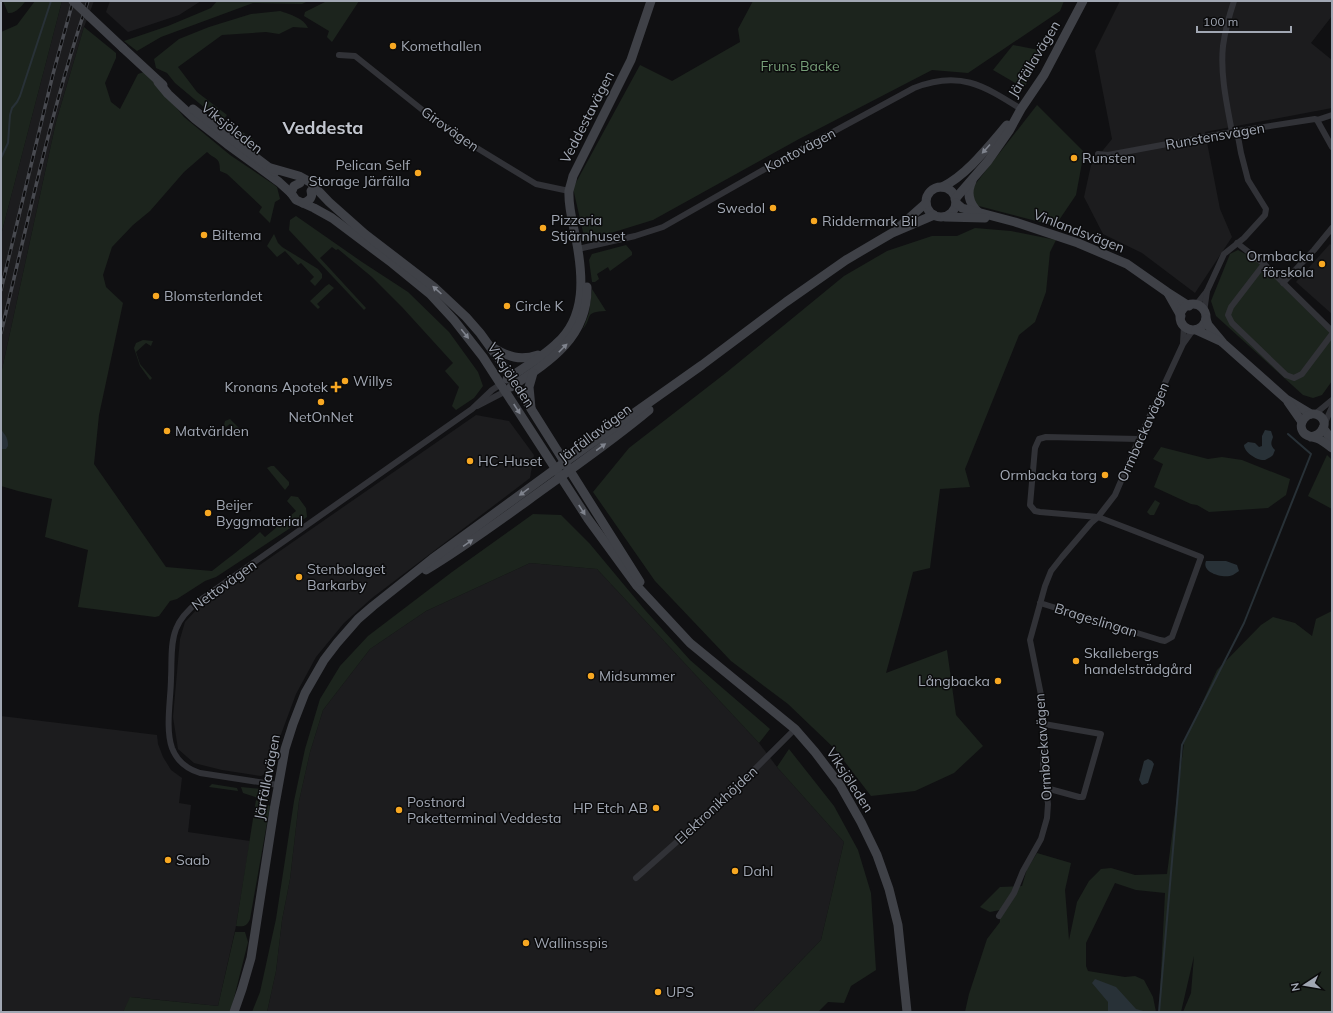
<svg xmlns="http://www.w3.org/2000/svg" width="1333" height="1013" font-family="Mulish,sans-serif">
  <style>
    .built { fill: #1c1c1e }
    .green { fill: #1c241d }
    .water { fill: #283137 }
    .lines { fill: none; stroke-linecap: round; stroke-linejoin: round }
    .stream { stroke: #283137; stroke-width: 2 }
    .street { stroke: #313237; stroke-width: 6 }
    .secondary { stroke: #3f4147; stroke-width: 9 }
    .rail-casing { stroke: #484a50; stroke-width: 3.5 }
    .rail { stroke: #0b0b0c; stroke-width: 2; stroke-dasharray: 6; stroke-linecap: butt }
    .secondary-bridge { stroke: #3f4147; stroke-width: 9 }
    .oneway { fill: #7f838d }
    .poi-dot { fill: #f8a822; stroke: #0b0b0c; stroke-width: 1.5 }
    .labels { text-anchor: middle; stroke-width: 3; stroke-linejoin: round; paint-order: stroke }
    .poi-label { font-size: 14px; fill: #a1a7b3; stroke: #0b0b0c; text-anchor: start }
    .street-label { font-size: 14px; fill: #a1a7b3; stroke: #0b0b0c }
    .park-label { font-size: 14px; fill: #779f78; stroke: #0b0b0c }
    .district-label { font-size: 18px; font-weight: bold; fill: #c2c6cf; stroke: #0b0b0c }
  </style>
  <rect width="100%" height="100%" fill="#101012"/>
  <!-- built -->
  <g class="built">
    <polygon points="62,1 94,1 84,27 56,122 1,374 1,235"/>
    <polygon points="110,1 201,1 179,15 128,32 106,12"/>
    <polygon points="1120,1 1332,1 1332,16 1311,43 1332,60 1332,108 1205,132 1220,209 1232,237 1195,293 1142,253 1103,234 1084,197 1091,165 1112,139 1095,51"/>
    <polygon points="1330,244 1332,246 1332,314 1296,282"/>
    <polygon points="476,415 509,421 534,455 530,478 372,598 344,623 316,657 296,694 280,737 274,769 261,776 222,770 194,763 178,749 173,717 180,639 185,622 199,607"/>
    <polygon points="530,563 597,569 759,743 777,767 844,842 821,940 752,1012 267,1012 276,971 282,920 290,879 299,801 310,752 323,710 370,649 426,611"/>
    <polygon points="1,716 157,735 158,744 163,757 171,770 182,778 179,803 191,805 188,832 250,841 236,926 218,1006 131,997 123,1012 21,1012 1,1010"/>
  </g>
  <!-- green -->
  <g class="green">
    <path d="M 3,1 L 26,1 C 21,6 16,14 8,13 Z"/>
    <polygon points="35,1 62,1 1,235 1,32 17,25"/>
    <polygon points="217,1 308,1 302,4 253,3 161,37 137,51 124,41 168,26 211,8"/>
    <polygon points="327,1 359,1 332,42 327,37 329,31 304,16 305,12"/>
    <polygon points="753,1 1064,1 1060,11 968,73 932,70 799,139 653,220 585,241 573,188 640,65 672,81 740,42 738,29"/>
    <path d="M 280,11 C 289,14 304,18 308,28 L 293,27 L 279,34 L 266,32 L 222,35 L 178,67 L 197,92 L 227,115 L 224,119 L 254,140 L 249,145 L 175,83 L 167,73 L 156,68 L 154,59 L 179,39 L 209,27 L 251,14 Z"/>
    <path d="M 84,27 L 116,53 L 116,58 L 105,83 L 111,102 L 120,109 L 138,74 L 144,72 L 163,91 L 184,117 L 230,155 L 273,184 L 277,187 L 280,199 L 275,202 L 270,223 L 259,212 L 262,207 L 227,174 L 220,171 C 220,156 215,160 207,152 L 184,172 L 150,211 L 133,225 L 112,247 L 103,275 L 106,287 L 123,303 L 99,415 L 94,464 L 166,567 L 212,571 C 228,558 245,546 260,532 L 265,537 L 296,511 L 287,501 L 291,496 L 298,497 L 306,508 L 307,517 L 216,577 L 205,581 L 177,599 L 170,601 L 159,616 L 155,617 L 78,607 L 88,550 L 45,537 L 52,499 L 18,491 L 1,486 L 1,374 L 56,122 Z"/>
    <polygon points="1013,45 1044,51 1024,88 993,70"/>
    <polygon points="1037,105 1084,152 1076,195 1055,226 975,205 972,198 973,187"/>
    <polygon points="296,216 362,262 408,292 449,332 478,372 483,386 474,398 456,410 452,406 459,387 445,371 453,363 402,307 372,277 338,249 336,250 332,247 320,258 366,308 364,310 289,230 290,220"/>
    <polygon points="975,228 1011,231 1056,240 1050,252 1046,292 1035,322 1019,335 965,469 970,487 940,489 930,568 913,572 902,615 886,673 947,650 956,715 983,746 954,773 915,791 871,796 835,749 788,704 731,661 655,581 593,492 629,448 727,372 844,276 887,251 932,236 957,236"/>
    <polygon points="274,234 278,243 282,247 318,269 322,274 322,278 315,286 310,281 314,277 301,263 298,265 285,251 277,257 267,246"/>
    <polygon points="626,245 632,252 632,255 610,271 608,267 597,274 599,279 595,282 592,282 589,260 592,254"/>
    <polygon points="1238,250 1264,264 1332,331 1332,381 1322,395 1313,398 1303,395 1216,316 1211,301 1230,254"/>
    <polygon points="329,284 334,288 317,304 320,307 318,309 310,301 326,286"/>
    <path d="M 592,289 L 606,311 C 583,312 593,317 583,329 L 589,313 Z"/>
    <polygon points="143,340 153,341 151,346 146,343 136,352 140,364 152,378 150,380 140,366 134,348 136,343"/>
    <polygon points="230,419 239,428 236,431 230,424 226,427 224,425 225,421"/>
    <polygon points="1161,447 1208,459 1222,457 1242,460 1290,479 1286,495 1268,508 1209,512 1197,505 1191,504 1154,487 1163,464 1153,459"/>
    <polygon points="1327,455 1332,460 1332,509 1308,496"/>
    <polygon points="271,466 274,466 289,482 289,485 285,490 267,468"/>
    <polygon points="1155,500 1160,503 1154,515 1150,515 1147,512"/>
    <polygon points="533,514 561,515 590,544 645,610 690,660 770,729 759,743 597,569 530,563 426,611 370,649 323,710 310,752 299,801 290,879 282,920 276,971 267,1012 252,1012 260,992 276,919 294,801 305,749 320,699 340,666 368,636 452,572"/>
    <polygon points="1332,611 1332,1012 1183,1012 1191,993 1194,956 1181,1012 1159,1012 1165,893 1136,890 1115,883 1086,943 1086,966 1088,971 1125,977 1135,976 1144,980 1153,997 1156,1012 965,1012 969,994 987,939 1000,922 1000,910 990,912 980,907 1000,887 1022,886 1027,869 1037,853 1071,863 1065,890 1069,940 1077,902 1089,881 1101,869 1111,868 1135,875 1167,874 1184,743 1217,670 1261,625 1273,617 1295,623 1312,636 1316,619"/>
    <polygon points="789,749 834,806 858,850 871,893 876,970 851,986 844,1003 828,1002 818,1012 752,1012 821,940 844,842 777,767"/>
    <polygon points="212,784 237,788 238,791 209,787"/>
    <polygon points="241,787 261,789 268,795 270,802 243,793"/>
    <path d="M 256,800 L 270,806 L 250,919 C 247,926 244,927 236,926 Z"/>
    <polygon points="235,932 245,932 248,942 232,1006 229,1012 123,1012 130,997 218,1006"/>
  </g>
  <!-- water -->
  <g class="water">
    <path d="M 1,430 C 6,435 8,439 8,446 L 6,449 L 1,449 Z"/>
    <path d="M 1265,430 L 1271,431 L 1273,437 C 1271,443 1270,445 1275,450 L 1273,455 C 1271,457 1267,459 1265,460 C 1257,461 1244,452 1244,445 L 1248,442 L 1255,443 L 1259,447 L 1262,446 L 1262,436 Z"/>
    <path d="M 1206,561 L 1226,561 L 1237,565 L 1239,571 C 1237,572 1235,574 1233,575 C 1224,579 1201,573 1206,561 Z"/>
    <polygon points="1148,759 1152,761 1154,764 1148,783 1142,785 1139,780 1144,761"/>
    <polygon points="1095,979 1116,987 1136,1009 1147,1012 1108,1012 1108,1002 1092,983"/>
  </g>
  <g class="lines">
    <!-- stream -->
    <g class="stream">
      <polyline points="1,158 8,143 10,115 12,108 17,102 20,96 51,1"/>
      <polyline points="1159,1012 1182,745 1244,623 1311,454 1288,434"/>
    </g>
    <!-- street -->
    <g class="street">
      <polyline points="339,55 355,56 425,112 472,145 536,184 569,191"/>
      <polyline points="1317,120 1332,147"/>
      <path d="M 1232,132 C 1227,105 1220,74 1223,46 C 1225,31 1229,16 1234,1"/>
      <polyline points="1098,154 1108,155 1232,132 1315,119 1317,120 1332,115"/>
      <polyline points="1237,243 1264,264 1332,331"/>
      <path d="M 578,249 L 635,236 L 663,227 L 772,165 L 914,88 C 959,70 983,85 1021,109"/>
      <polyline points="1264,264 1231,307 1228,315 1232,323 1286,375 1294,378 1302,374 1332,334"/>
      <polyline points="1283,283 1314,250 1332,228"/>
      <polyline points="1196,305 1207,291 1224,254 1244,238 1265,215 1266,209 1248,180 1241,153 1237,131"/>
      <polyline points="1204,312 1207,291"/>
      <polyline points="1183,343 1184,326"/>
      <polyline points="477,406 506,391"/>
      <polyline points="1315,414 1332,400"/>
      <polyline points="1324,425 1332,407"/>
      <polyline points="1040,603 1160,640 1165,641 1172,637 1201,557 1132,530 1098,517 1040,512 1035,511 1030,505 1035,448 1039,439 1046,437 1139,439"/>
      <polyline points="1044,724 1101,734 1083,797 1079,797 1046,788"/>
      <path d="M 278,785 L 200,773 C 187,769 177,761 172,748 C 165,728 171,698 171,678 C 172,662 170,644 176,629 C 180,618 189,609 199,601 L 472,409 L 492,390 L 501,384"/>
      <polyline points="636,878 724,800 795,729"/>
      <polyline points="999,916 1014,893 1023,871 1041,839 1047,818 1048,804 1043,764 1044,721 1042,700 1030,640 1045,586 1051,571 1062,557 1091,523 1098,517 1115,495 1139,439 1183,344 1193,330"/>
    </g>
    <!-- secondary -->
    <g class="secondary">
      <polyline points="123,48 163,85"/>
      <polyline points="158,82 168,94 195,119 227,144 279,182 291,193 296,200 314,208 332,218 392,263 430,294 454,320 483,357 588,519 637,586 690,643 795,729 815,752 840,785 861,822 877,855 889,889 898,925 907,1012"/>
      <polyline points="193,109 226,135 275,172"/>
      <polyline points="271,168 299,176 310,182 329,202 365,234 434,287 466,317 480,333 506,369 640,582"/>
      <path d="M 972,181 C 966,193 969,203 978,212"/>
      <path d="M 942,187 C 966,176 989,146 1007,125"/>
      <circle cx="941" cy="202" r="15"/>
      <polyline points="291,193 294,186 300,183"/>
      <polyline points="955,199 988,161 1009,131 1021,109 1044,75 1083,1"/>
      <path d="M 303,203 C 310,201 313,197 311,191"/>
      <polyline points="956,203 962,208 1015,222 1078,243 1127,264 1167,292 1189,306"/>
      <polyline points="945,217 985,218"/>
      <polyline points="899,227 926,203"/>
      <polyline points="1168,293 1181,316"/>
      <circle cx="1193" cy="317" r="13"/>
      <polyline points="1206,319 1208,325 1223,343 1286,399 1311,414"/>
      <polyline points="1196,330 1220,341"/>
      <path d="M 492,347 C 508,357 520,361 538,355"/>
      <path d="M 507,379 C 523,368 541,358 556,344 C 587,317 583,275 576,239 C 573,224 568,206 569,191 C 570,186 572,181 573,176 L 631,60 L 651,1"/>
      <path d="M 511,387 C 549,362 588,338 587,287"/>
      <polyline points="1288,402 1302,422"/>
      <polyline points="531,408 529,387 533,373"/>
      <polyline points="1323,428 1332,440"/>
      <path d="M 1311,437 C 1323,435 1330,421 1318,415 C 1307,410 1296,424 1304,433 C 1308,437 1314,437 1319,439 C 1323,441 1328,445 1332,448"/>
      <path d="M 426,570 C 461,549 494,525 527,501 C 568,471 611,442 649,410"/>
      <polyline points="234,1012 242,989 251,958 274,810 285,749 293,724 305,693 324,660 337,643 358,619 373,606 432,559 565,462 702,365 786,302 846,260 892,233 934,215"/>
    </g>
    <defs>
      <g id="rail">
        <polyline points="1,290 53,74 73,1"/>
        <path d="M 1,333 C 28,222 51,109 88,1"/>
      </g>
    </defs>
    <!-- rail casing -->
    <use href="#rail" class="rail-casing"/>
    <!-- rail -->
    <use href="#rail" class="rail"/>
    <!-- secondary-bridge -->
    <polyline class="secondary-bridge" points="73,1 123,48"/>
  </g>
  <!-- one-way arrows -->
  <defs><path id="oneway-solid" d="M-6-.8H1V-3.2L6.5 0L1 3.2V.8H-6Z"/></defs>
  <g class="oneway">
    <use href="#oneway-solid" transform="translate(986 149) rotate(132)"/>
    <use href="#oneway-solid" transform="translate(437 290) rotate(-138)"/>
    <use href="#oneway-solid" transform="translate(465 334) rotate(51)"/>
    <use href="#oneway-solid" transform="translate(563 348) rotate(-45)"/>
    <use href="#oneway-solid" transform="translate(517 409) rotate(57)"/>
    <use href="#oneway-solid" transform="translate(601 447) rotate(-36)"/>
    <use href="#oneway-solid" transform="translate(524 492) rotate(144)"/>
    <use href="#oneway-solid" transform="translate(582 510) rotate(57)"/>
    <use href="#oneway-solid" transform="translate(468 543) rotate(-35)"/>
  </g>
  <!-- markers -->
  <g class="poi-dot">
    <circle cx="393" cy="46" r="4"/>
    <circle cx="1074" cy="158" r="4"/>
    <circle cx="418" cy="173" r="4"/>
    <circle cx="773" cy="208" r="4"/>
    <circle cx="814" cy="221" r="4"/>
    <circle cx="543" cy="228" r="4"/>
    <circle cx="204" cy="235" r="4"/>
    <circle cx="1322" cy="264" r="4"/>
    <circle cx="156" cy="296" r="4"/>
    <circle cx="507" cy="306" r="4"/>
    <circle cx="345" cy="381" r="4"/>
    <path d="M334 381h4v4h4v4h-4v4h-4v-4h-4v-4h4z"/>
    <circle cx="321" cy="402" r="4"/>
    <circle cx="167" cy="431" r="4"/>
    <circle cx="470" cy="461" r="4"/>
    <circle cx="1105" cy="475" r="4"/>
    <circle cx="208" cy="513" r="4"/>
    <circle cx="299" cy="577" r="4"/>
    <circle cx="1076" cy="661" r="4"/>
    <circle cx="591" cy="676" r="4"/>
    <circle cx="998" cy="681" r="4"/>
    <circle cx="656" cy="808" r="4"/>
    <circle cx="399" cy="810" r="4"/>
    <circle cx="168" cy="860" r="4"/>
    <circle cx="735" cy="871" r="4"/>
    <circle cx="526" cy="943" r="4"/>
    <circle cx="658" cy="992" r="4"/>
  </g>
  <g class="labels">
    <!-- poi labels -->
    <g class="poi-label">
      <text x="401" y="51">Komethallen</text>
      <text x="1082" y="163">Runsten</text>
      <text x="410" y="170" text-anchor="end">Pelican Self<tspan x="410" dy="16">Storage Järfälla</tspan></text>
      <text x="765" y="213" text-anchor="end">Swedol</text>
      <text x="551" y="225">Pizzeria<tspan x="551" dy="16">Stjärnhuset</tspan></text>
      <text x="822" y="226">Riddermark Bil</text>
      <text x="212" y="240">Biltema</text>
      <text x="1314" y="261" text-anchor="end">Ormbacka<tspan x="1314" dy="16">förskola</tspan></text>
      <text x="164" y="301">Blomsterlandet</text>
      <text x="515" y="311">Circle K</text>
      <text x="353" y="386">Willys</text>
      <text x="328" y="392" text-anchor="end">Kronans Apotek</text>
      <text x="321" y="422" text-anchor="middle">NetOnNet</text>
      <text x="175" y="436">Matvärlden</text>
      <text x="478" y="466">HC-Huset</text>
      <text x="1097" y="480" text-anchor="end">Ormbacka torg</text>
      <text x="216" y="510">Beijer<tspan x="216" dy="16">Byggmaterial</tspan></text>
      <text x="307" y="574">Stenbolaget<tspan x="307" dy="16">Barkarby</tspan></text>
      <text x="1084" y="658">Skallebergs<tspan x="1084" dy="16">handelsträdgård</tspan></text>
      <text x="599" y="681">Midsummer</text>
      <text x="990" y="686" text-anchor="end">Långbacka</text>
      <text x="407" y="807">Postnord<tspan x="407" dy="16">Paketterminal Veddesta</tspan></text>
      <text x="648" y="813" text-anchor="end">HP Etch AB</text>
      <text x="176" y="865">Saab</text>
      <text x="743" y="876">Dahl</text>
      <text x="534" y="948">Wallinsspis</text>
      <text x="666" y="997">UPS</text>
    </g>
    <!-- street labels -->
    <g class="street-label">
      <text transform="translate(1034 59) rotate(-59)" y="5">Järfällavägen</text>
      <text transform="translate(587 117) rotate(-63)" y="5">Veddestavägen</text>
      <text transform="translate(232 128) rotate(38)" y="5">Viksjöleden</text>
      <text transform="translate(450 129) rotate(35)" y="5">Girovägen</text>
      <text transform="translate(1215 136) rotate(-10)" y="5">Runstensvägen</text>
      <text transform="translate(800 150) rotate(-28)" y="5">Kontovägen</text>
      <text transform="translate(1079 231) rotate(21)" y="5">Vinlandsvägen</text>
      <text transform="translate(511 375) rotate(57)" y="5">Viksjöleden</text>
      <text transform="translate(1143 432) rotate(-66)" y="5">Ormbackavägen</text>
      <text transform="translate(595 433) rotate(-37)" y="5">Järfällavägen</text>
      <text transform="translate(224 585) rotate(-36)" y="5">Nettovägen</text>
      <text transform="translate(1096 620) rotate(17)" y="5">Brageslingan</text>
      <text transform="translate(1043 747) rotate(-94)" y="5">Ormbackavägen</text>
      <text transform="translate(267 777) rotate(-79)" y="5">Järfällavägen</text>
      <text transform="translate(850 780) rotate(57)" y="5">Viksjöleden</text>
      <text transform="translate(716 805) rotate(-43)" y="5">Elektronikhöjden</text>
    </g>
    <!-- park labels -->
    <g class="park-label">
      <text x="800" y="71">Fruns Backe</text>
    </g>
    <!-- district labels -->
    <g class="district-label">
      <text x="323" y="134">Veddesta</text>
    </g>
  </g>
  <!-- border -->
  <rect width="1333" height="1013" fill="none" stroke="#a1a7b3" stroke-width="4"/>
  <!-- north arrow -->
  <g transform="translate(1305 985) rotate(258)" stroke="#0b0b0c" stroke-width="3" paint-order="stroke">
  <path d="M0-3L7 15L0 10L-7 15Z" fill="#a1a7b3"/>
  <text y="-6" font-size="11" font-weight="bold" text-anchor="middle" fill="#a1a7b3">N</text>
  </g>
  <!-- scale -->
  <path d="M1197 26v6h94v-6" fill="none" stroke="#a1a7b3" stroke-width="2"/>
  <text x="1203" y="26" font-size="12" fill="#a1a7b3" stroke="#0b0b0c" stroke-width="3" paint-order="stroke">100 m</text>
</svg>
